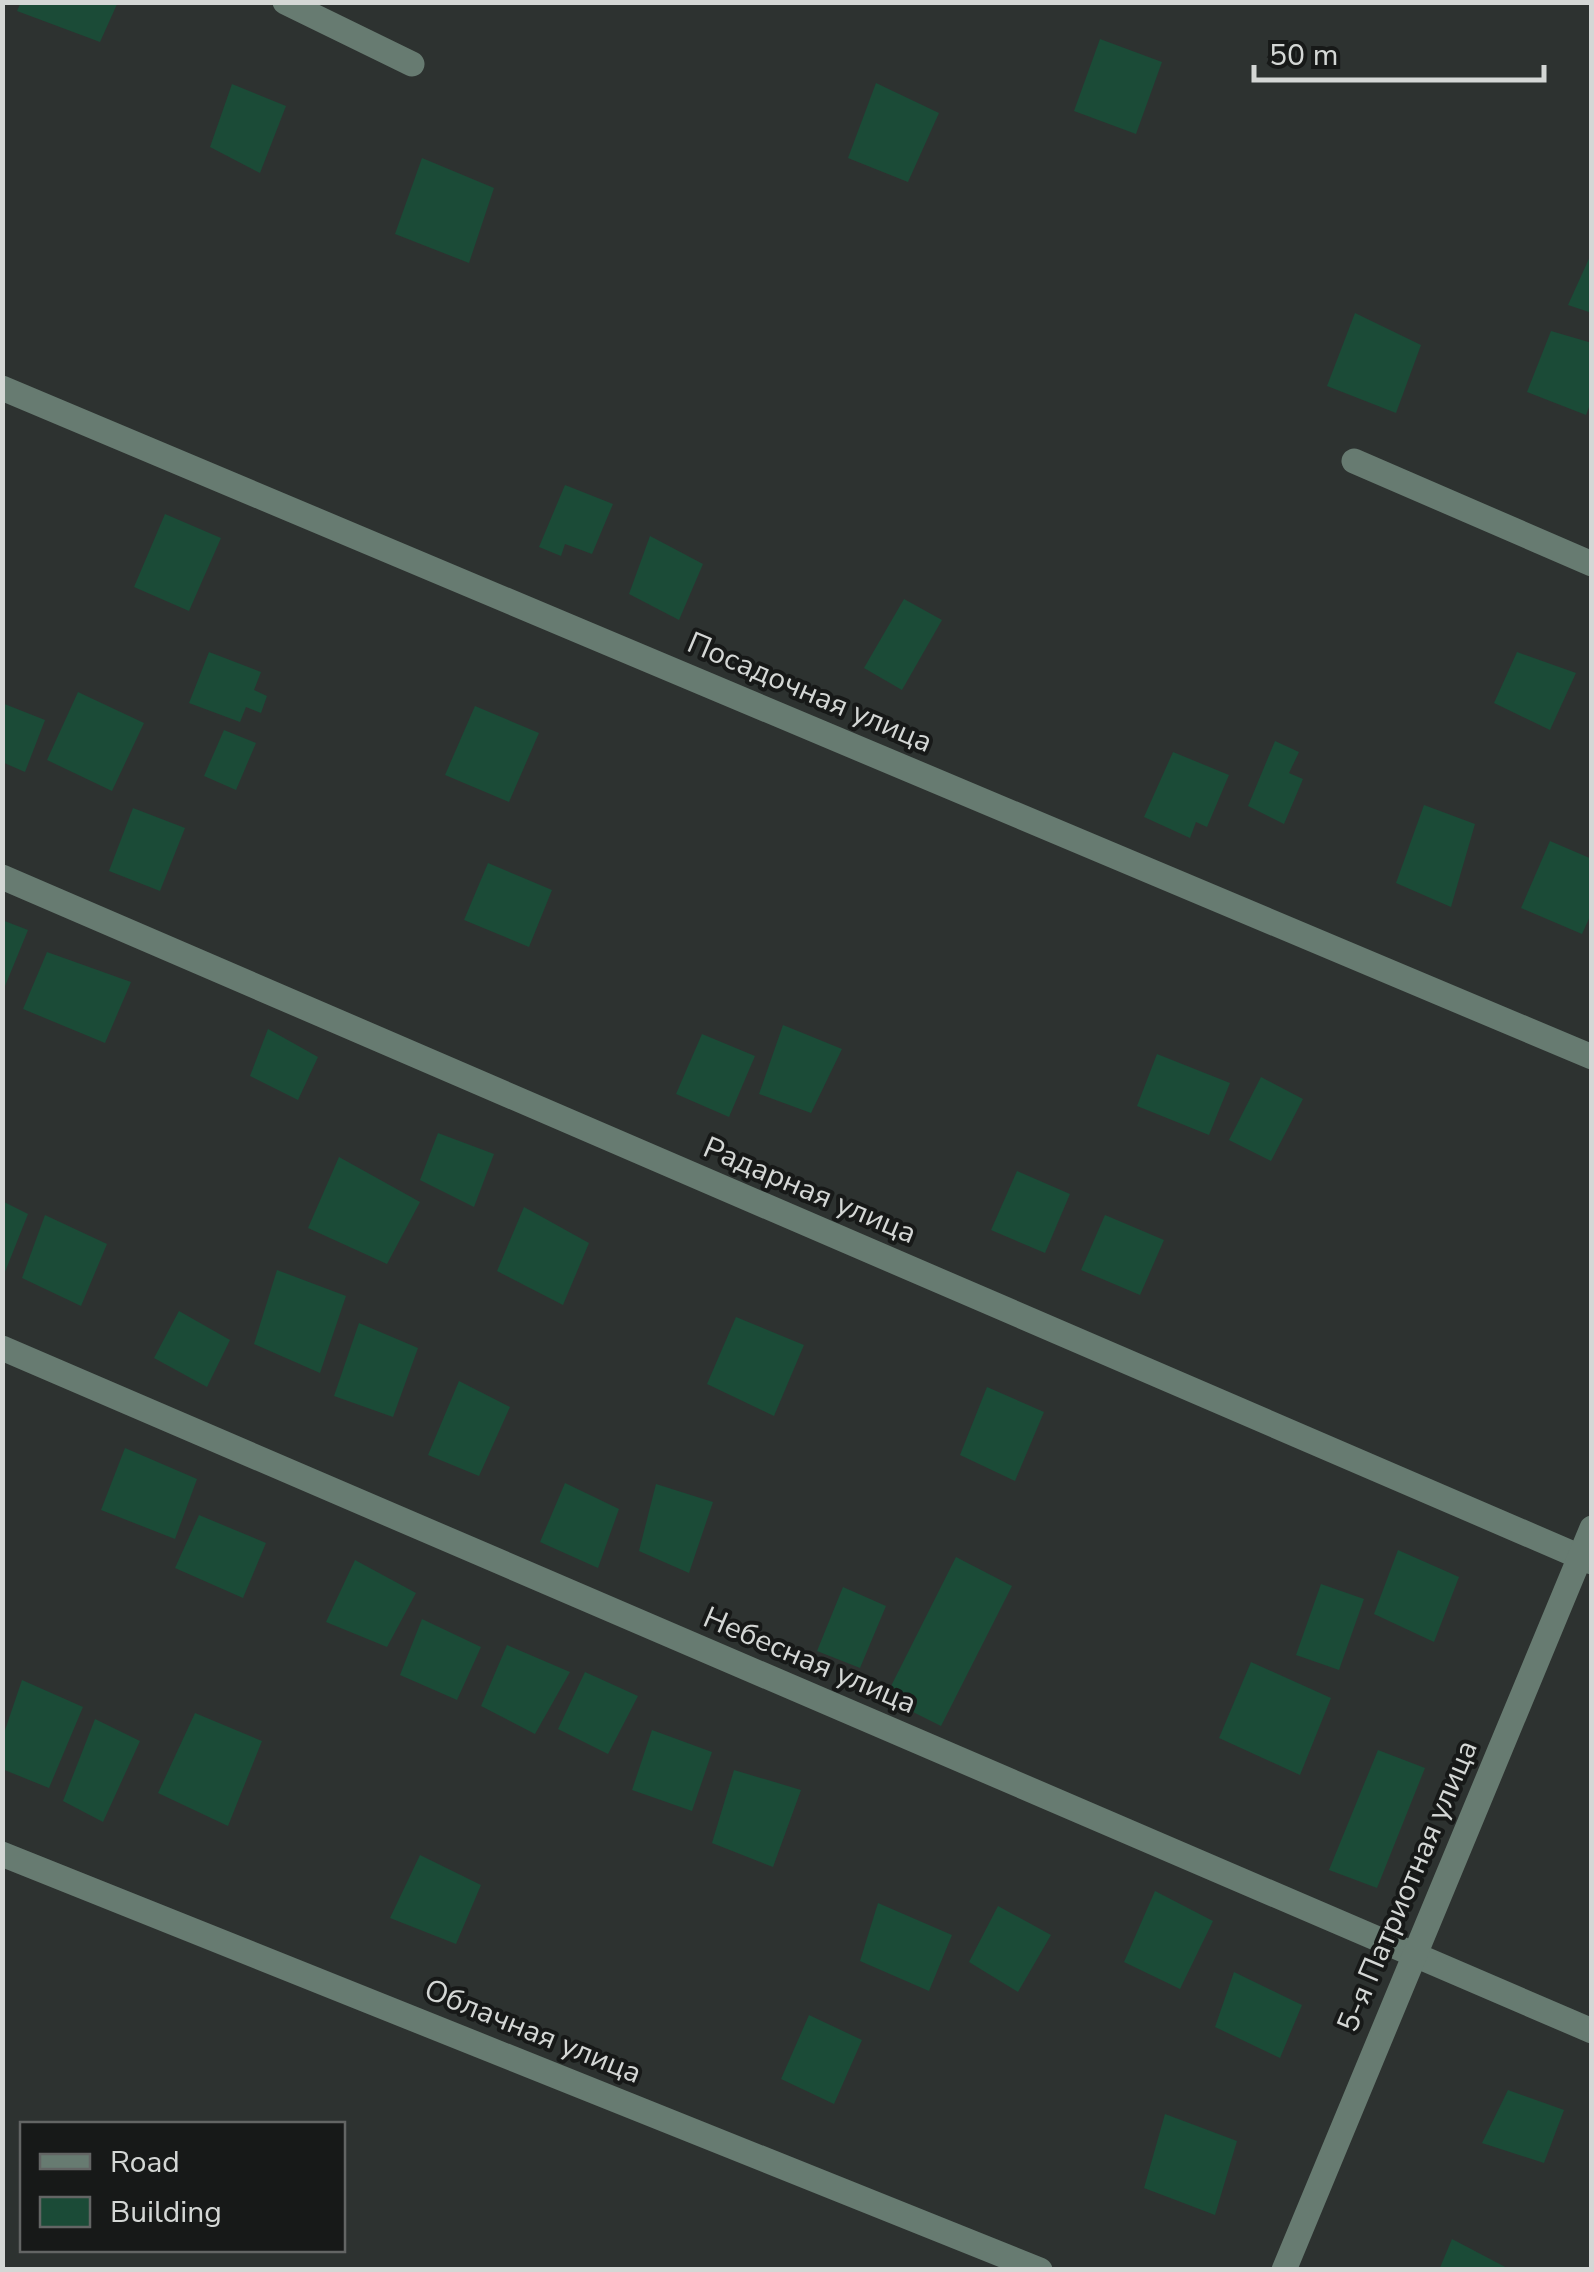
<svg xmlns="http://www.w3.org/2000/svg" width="1594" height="2272" font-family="'Nunito Sans',sans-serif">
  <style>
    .building { fill: #1b4b37 }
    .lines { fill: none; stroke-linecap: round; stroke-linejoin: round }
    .minor { stroke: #677b71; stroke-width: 25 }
    .labels { text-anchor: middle; stroke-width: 8; stroke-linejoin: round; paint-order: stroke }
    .street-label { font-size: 30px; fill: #d4d7d5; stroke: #171918 }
  </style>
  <rect width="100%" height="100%" fill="#2d3230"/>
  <!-- building -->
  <g class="building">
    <polygon points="21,2 118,2 100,42 17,11"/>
    <polygon points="1100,39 1162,62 1136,134 1074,111"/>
    <polygon points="876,83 939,113 908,182 848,158"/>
    <polygon points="232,84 286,106 260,173 210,147"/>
    <polygon points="422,158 494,188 469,263 395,234"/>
    <polygon points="1592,252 1592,313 1568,305"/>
    <polygon points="1355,313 1421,345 1396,413 1327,386"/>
    <polygon points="1551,331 1592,343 1592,399 1586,415 1527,392"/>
    <polygon points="565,485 613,504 592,554 565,544 561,556 539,547"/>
    <polygon points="165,514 221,538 189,611 134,587"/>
    <polygon points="650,536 703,564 679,620 629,594"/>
    <polygon points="904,599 942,620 902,690 864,668"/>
    <polygon points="209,652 261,672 254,690 267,696 261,713 246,707 240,722 189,703"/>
    <polygon points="1517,652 1576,673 1550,730 1494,703"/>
    <polygon points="78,692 144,723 112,791 47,760"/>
    <polygon points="2,703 45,720 25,772 2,762"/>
    <polygon points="475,706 539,733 509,802 445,775"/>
    <polygon points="224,730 256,743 236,790 204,776"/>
    <polygon points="1275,741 1299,752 1289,773 1303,779 1284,824 1248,806"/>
    <polygon points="1173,752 1229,775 1207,827 1196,822 1190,838 1144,817"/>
    <polygon points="1424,805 1475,824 1451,907 1396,883"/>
    <polygon points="133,808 185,828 160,891 109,871"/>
    <polygon points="1550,841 1592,859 1592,912 1582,934 1521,908"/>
    <polygon points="488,863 552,890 529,947 464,920"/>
    <polygon points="2,920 28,930 3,991 2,991"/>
    <polygon points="47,952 131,982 105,1043 23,1009"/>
    <polygon points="783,1025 842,1049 811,1113 759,1094"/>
    <polygon points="268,1029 318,1057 298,1100 250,1076"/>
    <polygon points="702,1034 755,1056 729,1117 676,1094"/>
    <polygon points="1157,1054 1230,1083 1209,1135 1137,1106"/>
    <polygon points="1261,1077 1303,1099 1271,1161 1229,1140"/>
    <polygon points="438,1133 494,1154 474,1207 420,1180"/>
    <polygon points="339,1157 420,1202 387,1264 308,1228"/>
    <polygon points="1017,1171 1070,1194 1045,1253 991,1230"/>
    <polygon points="2,1201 28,1214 3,1277 2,1277"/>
    <polygon points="524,1207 589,1243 563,1305 497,1271"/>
    <polygon points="45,1215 107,1244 81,1306 22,1278"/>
    <polygon points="1105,1215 1164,1240 1140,1295 1081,1270"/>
    <polygon points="277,1270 346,1296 320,1373 254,1344"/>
    <polygon points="179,1311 230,1340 207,1387 154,1358"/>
    <polygon points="736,1317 804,1345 774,1416 707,1384"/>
    <polygon points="359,1323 418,1348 393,1417 334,1396"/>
    <polygon points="459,1381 510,1407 479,1476 428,1455"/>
    <polygon points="987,1387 1044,1412 1015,1481 960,1455"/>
    <polygon points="125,1448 197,1479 175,1539 101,1510"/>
    <polygon points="565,1483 619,1509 598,1568 540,1542"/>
    <polygon points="656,1484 713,1502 689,1573 639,1551"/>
    <polygon points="199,1515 266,1543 243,1598 175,1568"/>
    <polygon points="1398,1550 1459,1577 1434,1642 1374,1614"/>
    <polygon points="956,1557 1012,1586 941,1726 885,1698"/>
    <polygon points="355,1560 416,1593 387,1647 326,1622"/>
    <polygon points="1321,1584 1364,1599 1339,1670 1296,1655"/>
    <polygon points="843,1587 886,1606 860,1668 817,1651"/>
    <polygon points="422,1619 481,1647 457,1700 400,1675"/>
    <polygon points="507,1645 570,1672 535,1734 481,1706"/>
    <polygon points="1251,1662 1331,1698 1300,1775 1219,1738"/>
    <polygon points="585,1672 638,1696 608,1754 558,1729"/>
    <polygon points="22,1680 83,1707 49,1788 2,1769 2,1739"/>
    <polygon points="195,1713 262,1741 228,1826 158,1793"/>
    <polygon points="95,1719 140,1741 103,1822 63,1801"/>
    <polygon points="652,1730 712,1752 692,1811 632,1790"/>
    <polygon points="1378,1750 1425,1768 1377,1888 1329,1870"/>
    <polygon points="734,1770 801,1790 773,1867 712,1843"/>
    <polygon points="420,1855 481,1885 456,1944 390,1918"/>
    <polygon points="1155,1891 1213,1921 1180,1989 1124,1962"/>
    <polygon points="878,1903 952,1935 929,1991 860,1961"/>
    <polygon points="998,1906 1051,1935 1018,1992 969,1962"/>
    <polygon points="1234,1972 1302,2005 1280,2058 1215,2027"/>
    <polygon points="809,2015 862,2040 834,2104 781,2079"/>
    <polygon points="1508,2090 1564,2110 1544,2163 1482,2143"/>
    <polygon points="1165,2114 1237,2141 1215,2215 1144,2188"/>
    <polygon points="1452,2239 1511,2270 1439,2270"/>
  </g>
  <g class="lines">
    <!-- minor -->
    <g class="minor">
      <polyline points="285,2 412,64"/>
      <polyline points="2,388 1592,1057"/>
      <polyline points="1354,461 1592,564"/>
      <polyline points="2,877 1592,1562"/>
      <polyline points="2,1348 1592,2031"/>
      <polyline points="2,1854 1040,2270"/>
      <polyline points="1284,2270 1592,1528"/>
    </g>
  </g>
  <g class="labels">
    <!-- street labels -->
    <g class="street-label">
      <text transform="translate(810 692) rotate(23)" y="10">Посадочная улица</text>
      <text transform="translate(810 1190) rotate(23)" y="10">Радарная улица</text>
      <text transform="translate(810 1660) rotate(23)" y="10">Небесная улица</text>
      <text transform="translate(1407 1886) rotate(-67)" y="10">5-я Патриотная улица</text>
      <text transform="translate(533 2031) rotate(22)" y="10">Облачная улица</text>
    </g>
  </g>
  <!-- border -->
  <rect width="1594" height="2272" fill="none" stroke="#d4d7d5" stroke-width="10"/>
  <!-- legend -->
  <rect x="20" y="2122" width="325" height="130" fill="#171918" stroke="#636564" stroke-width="2.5"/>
  <rect x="40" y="2154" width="50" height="15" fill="#677b71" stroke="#636564" stroke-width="2.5"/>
  <text x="110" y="2172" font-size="30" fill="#d4d7d5">Road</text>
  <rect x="40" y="2197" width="50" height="30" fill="#1b4b37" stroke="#636564" stroke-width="2.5"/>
  <text x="110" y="2222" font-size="30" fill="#d4d7d5">Building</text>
  <!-- scale -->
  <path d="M1254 65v15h290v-15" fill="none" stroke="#d4d7d5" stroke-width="5"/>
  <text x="1269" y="65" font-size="30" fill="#d4d7d5" stroke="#171918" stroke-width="8" paint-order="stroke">50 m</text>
</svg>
